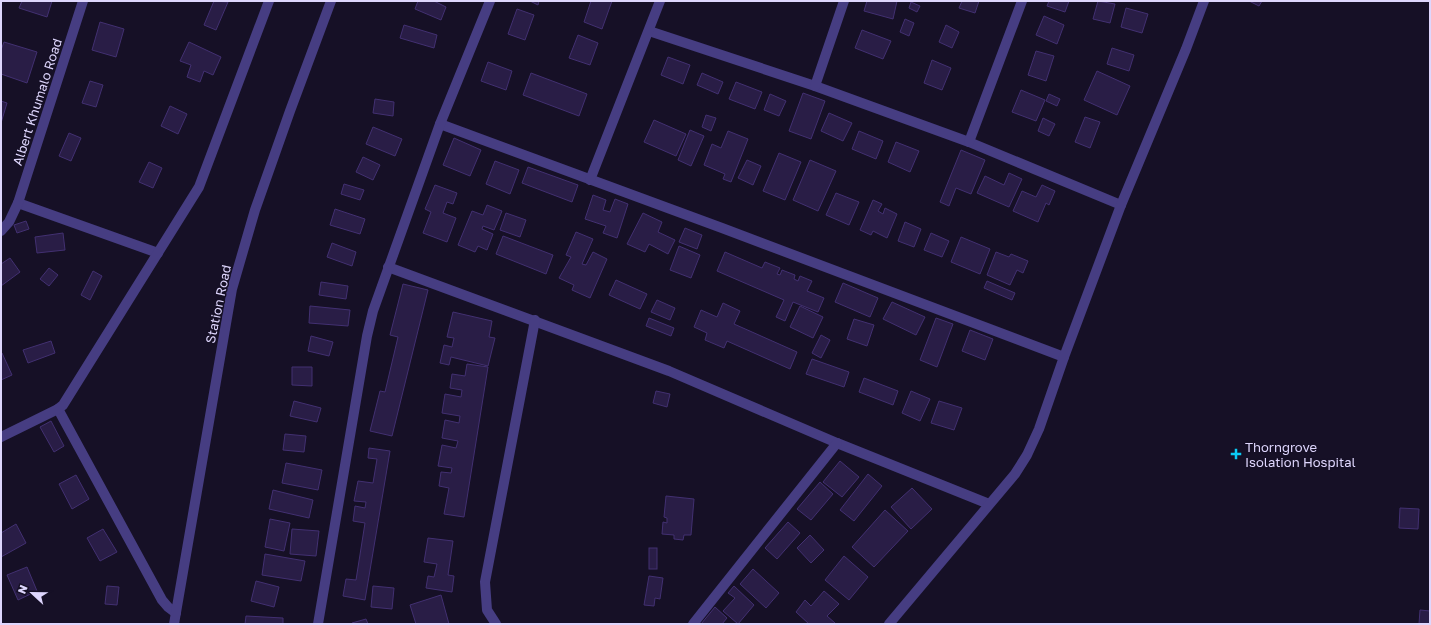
<svg xmlns="http://www.w3.org/2000/svg" width="1431" height="625" font-family="'Golos Text',sans-serif">
  <style>
    .building { fill: #291d46; stroke: #423071 }
    .lines { fill: none; stroke-linecap: round; stroke-linejoin: round }
    .minor { stroke: #463d82; stroke-width: 10 }
    .poi-dot { fill: #0bcaf5; stroke: #161026; stroke-width: 1.5 }
    .labels { text-anchor: middle; stroke-width: 3; stroke-linejoin: round; paint-order: stroke }
    .street-label { font-size: 13px; fill: #ded6fd; stroke: #161026 }
    .poi-label { font-size: 13px; fill: #ded6fd; stroke: #161026; text-anchor: start }
  </style>
  <rect width="100%" height="100%" fill="#161026"/>
  <!-- building -->
  <g class="building">
    <polygon points="22,1 52,1 47,17 19,8"/>
    <polygon points="214,1 228,2 216,30 204,25"/>
    <polygon points="418,1 434,1 446,7 441,20 415,9"/>
    <polygon points="530,1 539,1 538,5"/>
    <polygon points="591,1 612,1 602,29 584,22"/>
    <polygon points="867,1 897,1 893,19 864,11"/>
    <polygon points="962,1 979,1 975,13 959,8"/>
    <polygon points="1049,1 1069,1 1065,12 1047,6"/>
    <polygon points="1098,1 1115,4 1110,23 1093,19"/>
    <polygon points="1249,1 1262,1 1259,6"/>
    <polygon points="911,2 920,6 917,12 909,8"/>
    <polygon points="1126,8 1148,14 1142,33 1121,27"/>
    <polygon points="517,9 534,15 525,40 508,34"/>
    <polygon points="1044,16 1064,25 1057,44 1036,35"/>
    <polygon points="905,19 914,23 909,36 900,32"/>
    <polygon points="100,22 124,29 116,57 92,50"/>
    <polygon points="404,25 437,35 434,48 400,38"/>
    <polygon points="946,25 959,32 952,48 939,42"/>
    <polygon points="862,30 891,41 883,59 855,48"/>
    <polygon points="578,35 598,43 590,65 569,58"/>
    <polygon points="4,42 37,52 27,83 1,74 1,50"/>
    <polygon points="189,42 221,57 213,75 204,71 200,82 187,77 191,65 180,61"/>
    <polygon points="1112,48 1134,55 1129,71 1107,64"/>
    <polygon points="1036,51 1054,56 1046,81 1028,75"/>
    <polygon points="668,57 690,65 683,84 661,75"/>
    <polygon points="932,60 951,68 942,90 924,83"/>
    <polygon points="488,62 512,71 506,90 481,81"/>
    <polygon points="1097,71 1130,86 1117,115 1084,100"/>
    <polygon points="531,73 587,94 579,116 523,95"/>
    <polygon points="702,73 723,82 718,94 697,85"/>
    <polygon points="90,81 103,85 96,107 82,103"/>
    <polygon points="736,82 762,92 755,109 729,99"/>
    <polygon points="1021,90 1045,100 1036,121 1012,112"/>
    <polygon points="803,93 825,101 811,139 789,131"/>
    <polygon points="770,94 786,101 779,116 764,110"/>
    <polygon points="1049,94 1060,99 1057,106 1046,101"/>
    <polygon points="375,99 394,102 393,116 373,113"/>
    <polygon points="1,101 7,103 1,123"/>
    <polygon points="170,106 187,114 178,134 161,126"/>
    <polygon points="829,113 852,123 843,141 821,131"/>
    <polygon points="706,115 716,118 711,131 702,127"/>
    <polygon points="1085,117 1100,122 1090,148 1075,142"/>
    <polygon points="1043,118 1055,124 1049,136 1038,131"/>
    <polygon points="654,120 686,134 676,156 644,142"/>
    <polygon points="373,127 402,139 395,156 366,144"/>
    <polygon points="690,130 704,136 691,166 678,160"/>
    <polygon points="728,131 748,139 731,182 723,179 725,174 704,165 712,144 721,148"/>
    <polygon points="859,131 883,141 876,159 852,149"/>
    <polygon points="69,133 81,138 71,161 59,156"/>
    <polygon points="454,138 481,150 470,176 443,165"/>
    <polygon points="896,142 919,151 910,172 888,162"/>
    <polygon points="961,150 985,160 971,194 956,188 949,206 940,202"/>
    <polygon points="779,153 801,162 785,200 763,191"/>
    <polygon points="363,157 380,165 373,180 356,172"/>
    <polygon points="747,160 761,166 753,185 738,178"/>
    <polygon points="810,160 836,171 818,211 793,200"/>
    <polygon points="495,161 519,170 510,194 486,184"/>
    <polygon points="149,162 162,168 153,188 139,182"/>
    <polygon points="528,167 578,185 572,202 522,183"/>
    <polygon points="1009,173 1022,179 1009,207 977,193 985,176 1004,185"/>
    <polygon points="344,184 364,190 360,200 341,194"/>
    <polygon points="435,185 457,193 453,204 447,202 443,213 456,218 447,242 423,233 431,212 425,209"/>
    <polygon points="1042,185 1055,191 1049,205 1046,203 1038,222 1013,211 1022,191 1036,197"/>
    <polygon points="836,193 859,202 849,225 826,215"/>
    <polygon points="593,195 606,200 603,210 610,212 615,199 628,204 617,238 603,233 606,226 585,219"/>
    <polygon points="873,200 882,204 878,211 883,214 885,208 897,214 887,238 873,231 871,235 860,230"/>
    <polygon points="487,205 502,211 494,230 483,226 482,229 493,234 487,250 478,246 475,252 458,245 472,211 483,215"/>
    <polygon points="335,209 365,219 360,234 330,225"/>
    <polygon points="506,213 526,220 520,237 500,230"/>
    <polygon points="643,213 662,222 658,232 675,240 668,254 649,244 645,252 627,244"/>
    <polygon points="26,221 29,229 17,233 14,225"/>
    <polygon points="905,222 921,229 914,247 898,241"/>
    <polygon points="685,228 702,235 697,249 679,242"/>
    <polygon points="576,232 593,239 582,264 586,265 593,252 607,259 590,298 572,290 574,285 559,278 571,257 566,255"/>
    <polygon points="63,233 65,250 37,253 35,237"/>
    <polygon points="931,233 949,241 942,257 924,250"/>
    <polygon points="503,236 553,255 546,274 496,254"/>
    <polygon points="961,237 990,249 980,274 951,262"/>
    <polygon points="332,243 356,252 352,266 327,257"/>
    <polygon points="679,246 700,255 691,278 670,270"/>
    <polygon points="725,252 762,268 765,262 780,268 777,274 780,275 782,270 795,275 794,279 798,281 800,276 812,281 807,291 824,298 818,312 793,302 785,321 776,317 784,300 717,271"/>
    <polygon points="996,252 1009,257 1011,254 1028,261 1023,273 1017,270 1010,285 987,275"/>
    <polygon points="10,258 20,272 1,286 1,264"/>
    <polygon points="49,268 58,275 49,286 40,279"/>
    <polygon points="93,271 102,276 90,300 81,295"/>
    <polygon points="616,280 647,294 640,309 609,295"/>
    <polygon points="987,281 1015,293 1012,300 984,288"/>
    <polygon points="321,282 348,286 346,299 319,295"/>
    <polygon points="843,283 878,298 870,317 835,302"/>
    <polygon points="403,284 428,290 392,436 370,431 380,391 385,392 398,337 390,335"/>
    <polygon points="657,300 675,308 670,320 651,312"/>
    <polygon points="892,302 925,317 916,335 883,319"/>
    <polygon points="723,303 740,311 734,324 797,352 790,369 727,341 724,348 705,340 707,333 694,327 701,310 717,317"/>
    <polygon points="310,306 350,310 348,326 309,323"/>
    <polygon points="800,306 823,317 813,338 790,327"/>
    <polygon points="453,312 492,321 489,337 495,338 488,366 451,357 449,365 440,363 444,345 452,347 454,338 447,337"/>
    <polygon points="649,318 674,328 671,336 646,326"/>
    <polygon points="936,318 953,324 937,367 920,360"/>
    <polygon points="854,319 874,325 867,346 847,339"/>
    <polygon points="970,330 993,339 985,360 962,351"/>
    <polygon points="821,335 830,340 821,358 812,353"/>
    <polygon points="311,336 333,342 329,356 308,351"/>
    <polygon points="51,341 55,353 28,363 23,350"/>
    <polygon points="1,353 2,353 12,375 1,380"/>
    <polygon points="812,359 849,372 844,387 806,374"/>
    <polygon points="467,364 488,367 464,517 444,514 449,488 439,486 441,472 451,473 452,468 438,466 442,445 456,448 458,441 442,438 445,420 459,423 460,416 442,413 445,394 461,397 462,390 450,388 452,374 465,376"/>
    <polygon points="292,367 312,367 312,386 292,385"/>
    <polygon points="864,378 898,391 893,405 859,392"/>
    <polygon points="656,391 670,394 667,407 653,403"/>
    <polygon points="911,391 930,399 920,421 902,413"/>
    <polygon points="294,401 321,408 317,422 290,416"/>
    <polygon points="939,401 962,408 954,430 931,423"/>
    <polygon points="51,421 64,446 54,452 40,427"/>
    <polygon points="285,434 306,436 304,452 283,450"/>
    <polygon points="369,448 390,451 365,600 343,596 346,579 356,580 365,523 353,521 355,506 365,508 366,502 354,501 358,481 373,483 377,459 368,458"/>
    <polygon points="840,461 859,477 842,497 823,482"/>
    <polygon points="286,463 322,470 318,490 282,483"/>
    <polygon points="868,474 882,486 854,521 840,510"/>
    <polygon points="76,475 89,499 72,509 59,484"/>
    <polygon points="820,482 833,494 811,520 797,509"/>
    <polygon points="912,488 932,509 911,529 891,507"/>
    <polygon points="273,490 313,500 309,518 269,509"/>
    <polygon points="666,496 694,499 691,535 684,535 683,540 674,539 674,535 662,534 663,522 667,523 667,518 664,517"/>
    <polygon points="1400,508 1419,509 1418,529 1399,528"/>
    <polygon points="885,510 908,531 874,567 852,547"/>
    <polygon points="270,519 290,523 284,551 265,547"/>
    <polygon points="788,522 800,533 777,559 765,548"/>
    <polygon points="16,524 26,543 1,557 1,533"/>
    <polygon points="103,529 117,552 100,561 87,538"/>
    <polygon points="292,529 319,531 316,556 290,554"/>
    <polygon points="810,535 824,550 811,563 797,548"/>
    <polygon points="428,538 453,541 448,575 454,576 452,592 426,588 428,576 434,577 437,564 424,562"/>
    <rect x="649" y="548" width="8" height="21"/>
    <polygon points="265,554 305,561 301,581 262,575"/>
    <polygon points="844,556 868,577 849,600 825,580"/>
    <polygon points="27,567 37,591 18,600 7,575"/>
    <polygon points="753,569 779,593 766,608 740,584"/>
    <polygon points="649,576 663,578 660,599 655,598 654,606 644,605"/>
    <polygon points="256,581 279,587 274,607 251,601"/>
    <polygon points="107,586 119,587 117,605 105,604"/>
    <polygon points="373,586 394,588 392,609 371,607"/>
    <polygon points="734,586 754,605 738,624 723,611 735,598 728,593"/>
    <polygon points="824,591 839,604 827,616 835,623 834,624 809,624 796,612 805,600 811,606"/>
    <polygon points="441,595 449,624 416,624 410,605"/>
    <polygon points="715,607 727,618 722,624 701,624"/>
    <polygon points="1420,610 1430,611 1430,624 1419,624"/>
    <polygon points="246,616 283,618 283,624 245,624"/>
    <polygon points="366,619 368,624 353,624 352,623"/>
  </g>
  <g class="lines">
    <!-- minor -->
    <g class="minor">
      <polyline points="649,31 815,86 969,142 1121,205"/>
      <polyline points="815,86 844,1"/>
      <polyline points="440,124 722,228 1064,357"/>
      <polyline points="969,142 1022,1"/>
      <polyline points="590,180 660,1"/>
      <polyline points="18,203 158,253"/>
      <polyline points="1,231 9,222 18,203 83,1"/>
      <polyline points="388,267 669,371 837,443 989,504"/>
      <polyline points="58,409 162,600 168,607 176,613"/>
      <polyline points="1,437 58,409 63,405 199,187 269,1"/>
      <polyline points="174,624 232,289 255,210 290,111 331,1"/>
      <polyline points="318,624 367,336 373,311 440,124 490,1"/>
      <polyline points="496,624 487,610 485,582 535,320"/>
      <polyline points="693,624 837,443"/>
      <polyline points="889,624 1015,474 1027,455 1039,429 1064,357 1121,205 1186,49 1204,1"/>
    </g>
  </g>
  <!-- markers -->
  <path class="poi-dot" d="M1234 448h4v4h4v4h-4v4h-4v-4h-4v-4h4z"/>
  <g class="labels">
    <!-- street labels -->
    <g class="street-label">
      <text transform="translate(37 102) rotate(-72)" y="5">Albert Khumalo Road</text>
      <text transform="translate(218 304) rotate(-78)" y="5">Station Road</text>
    </g>
    <!-- poi labels -->
    <g class="poi-label">
      <text x="1245" y="452">Thorngrove<tspan x="1245" dy="15">Isolation Hospital</tspan></text>
    </g>
  </g>
  <!-- border -->
  <rect width="1431" height="625" fill="none" stroke="#ded6fd" stroke-width="4"/>
  <!-- north arrow -->
  <g transform="translate(32 593) rotate(292)" stroke="#161026" stroke-width="3" paint-order="stroke">
  <path d="M0-3L7 15L0 10L-7 15Z" fill="#ded6fd"/>
  <text y="-6" font-size="11" font-weight="bold" text-anchor="middle" fill="#ded6fd">N</text>
  </g>
</svg>
